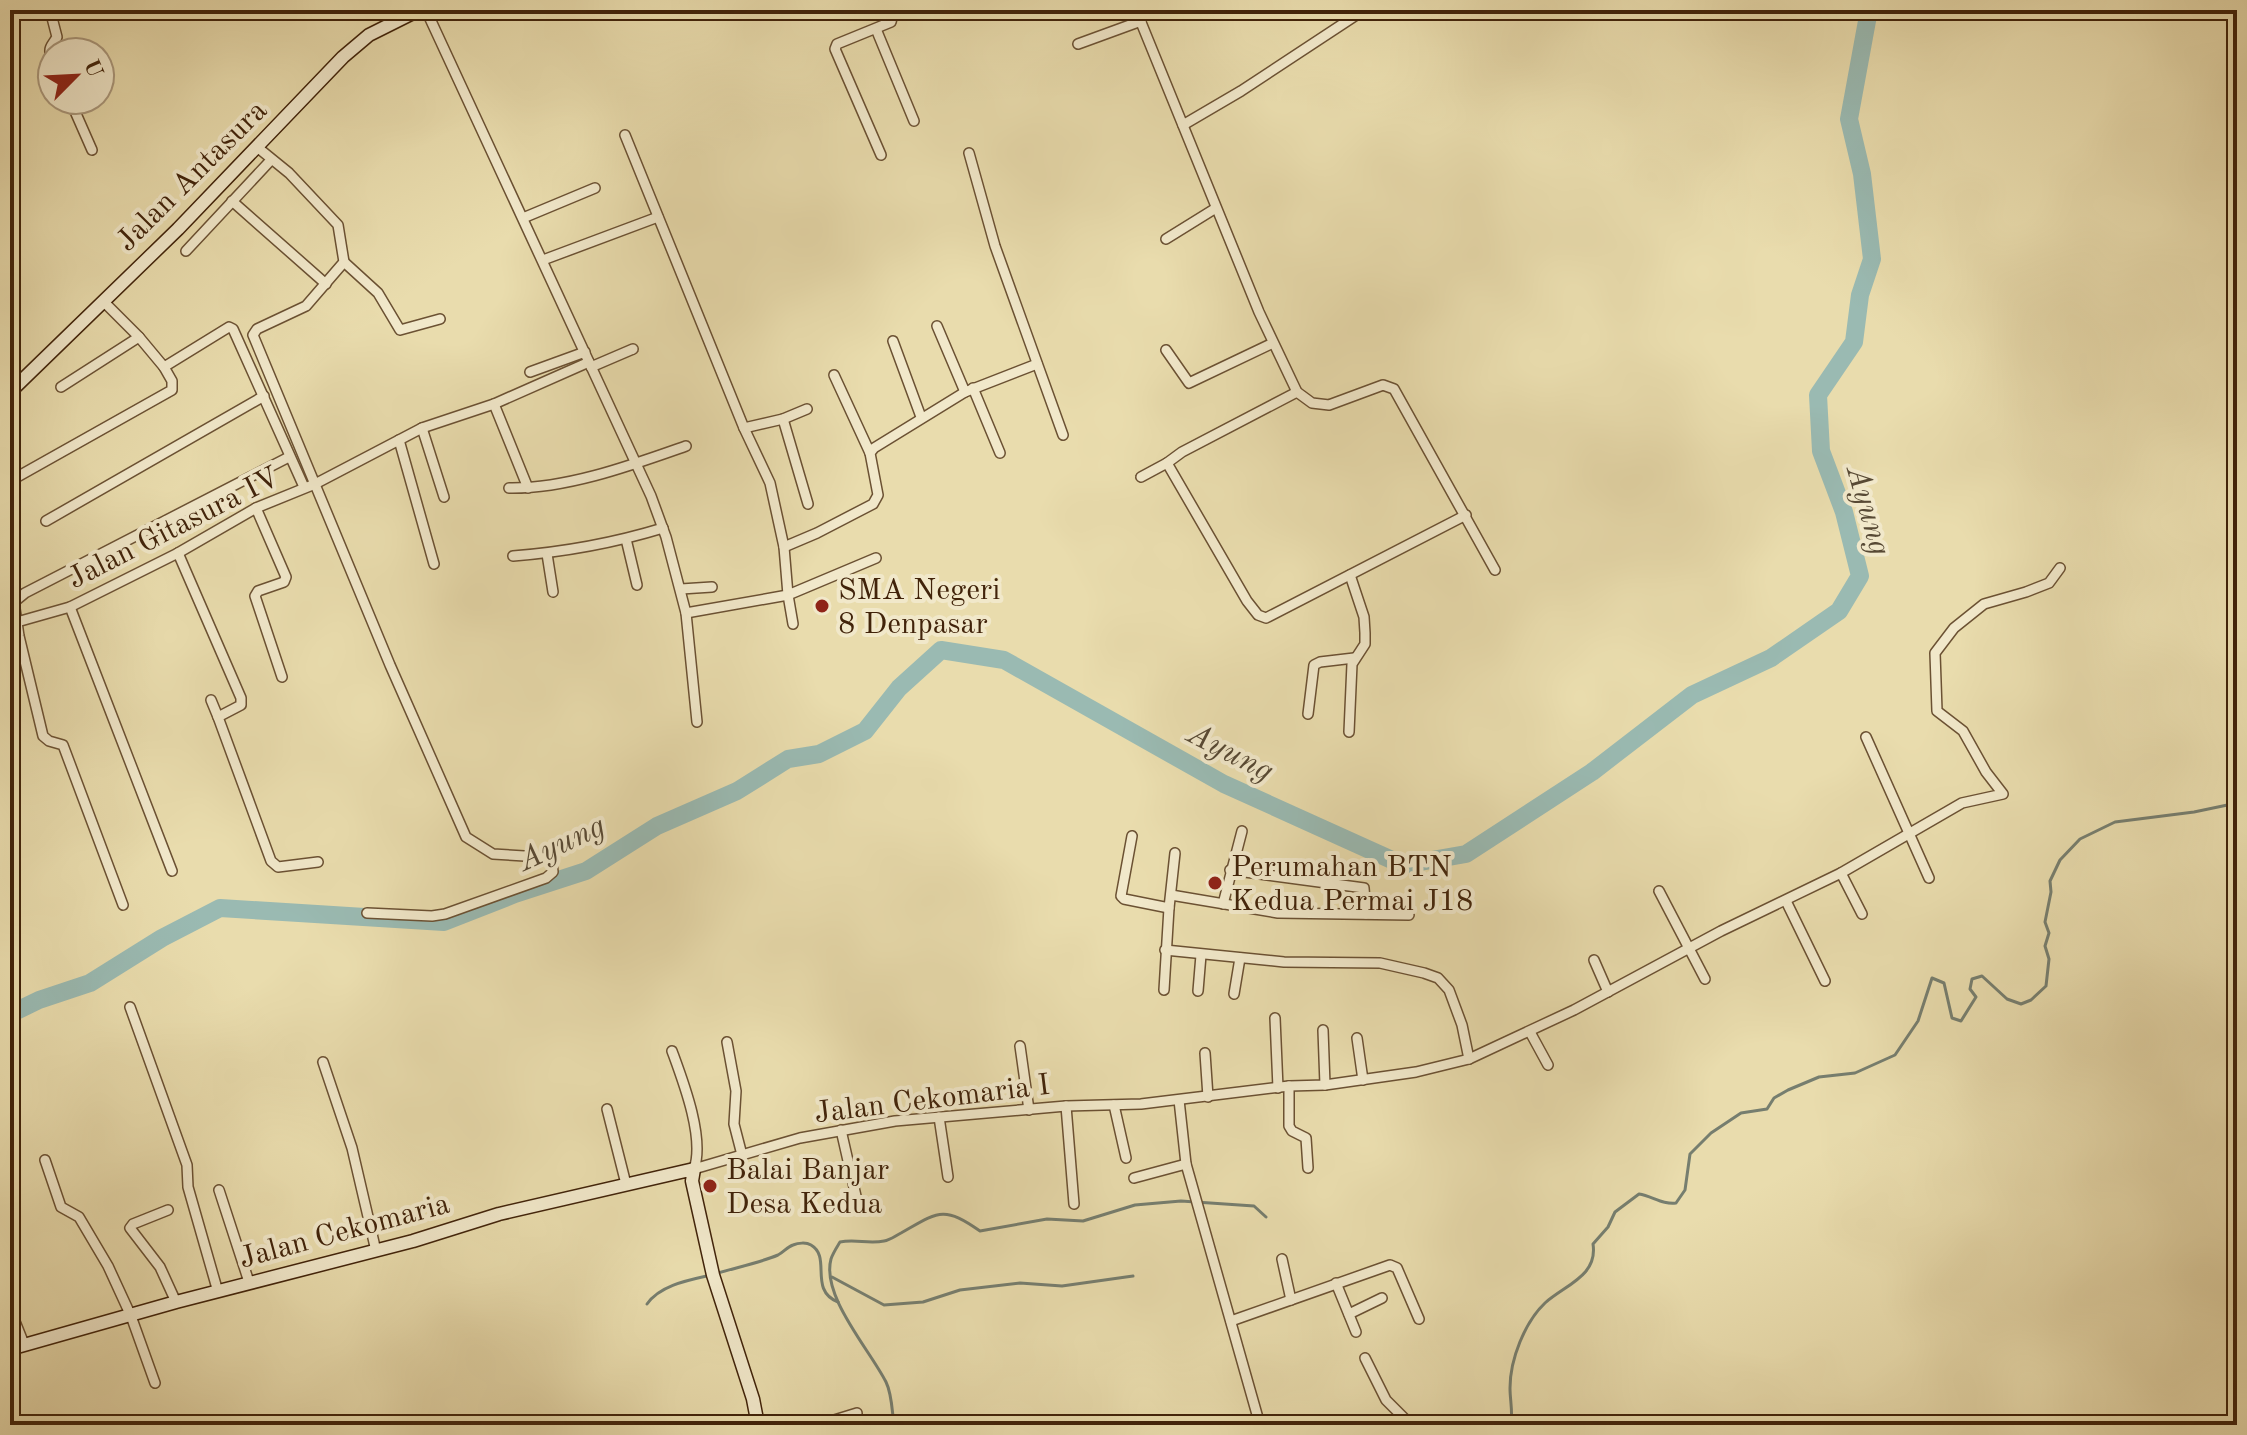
<svg xmlns="http://www.w3.org/2000/svg" width="2247" height="1435" font-family="'Old Standard TT',serif">
  <style>
    .lines { fill: none; stroke-linecap: round; stroke-linejoin: round }
    .stream { stroke: #767e6f; stroke-width: 3 }
    .river { stroke: #9abab2; stroke-width: 18 }
    .street-casing { stroke: #6b5133; stroke-width: 12 }
    .secondary-casing { stroke: #41230a; stroke-width: 15 }
    .street { stroke: #f1e8ca; stroke-width: 9 }
    .secondary { stroke: #f1e8ca; stroke-width: 12 }
    .poi-dot { fill: #8f2418; stroke: #f1e8ca; stroke-width: 3 }
    .labels { text-anchor: middle; stroke-width: 8; stroke-linejoin: round; paint-order: stroke }
    .street-label { font-size: 30px; fill: #41230a; stroke: #f1e8ca }
    .poi-label { font-size: 30px; fill: #41230a; stroke: #f1e8ca; text-anchor: start }
    .water-label { font-size: 32px; font-style: italic; fill: #574934; stroke: #f1e8ca }
  </style>
  <rect width="100%" height="100%" fill="#e9dcad"/>
  <filter id="stains"><feTurbulence type="fractalNoise" baseFrequency=".0025" numOctaves="4"/><feColorMatrix values="0 0 0 0 .2 0 0 0 0 .09 0 0 0 0 .02 0 0 0 .5 -.17"/></filter>
  <radialGradient id="worn" r=".72"><stop offset=".6" stop-color="#630" stop-opacity="0"/><stop offset="1" stop-color="#630" stop-opacity=".3"/></radialGradient>
  <g class="lines">
    <!-- stream -->
    <g class="stream">
      <path d="M 718,1273 C 738,1267 759,1263 778,1255 C 784,1252 787,1247 793,1245 C 798,1243 806,1242 811,1245 C 832,1257 808,1290 838,1302"/>
      <polyline points="832,1277 884,1305 923,1302 960,1290 1020,1283 1062,1286 1133,1276"/>
      <path d="M 647,1304 C 660,1285 689,1280 711,1275"/>
      <path d="M 894,1425 C 892,1411 892,1394 886,1382 C 870,1350 821,1296 831,1259 C 833,1253 837,1247 840,1242 C 855,1239 869,1244 884,1241 C 890,1240 895,1236 901,1233 C 938,1212 943,1205 980,1231 L 1047,1219 L 1083,1221 L 1135,1205 L 1181,1201 L 1254,1206 L 1266,1217"/>
      <path d="M 1511,1425 C 1513,1413 1510,1400 1510,1388 C 1510,1359 1525,1322 1545,1303 C 1565,1285 1598,1276 1593,1244 L 1608,1227 L 1615,1212 L 1639,1194 C 1652,1196 1663,1205 1676,1203 L 1685,1190 L 1690,1154 L 1711,1133 L 1741,1113 L 1767,1109 L 1774,1098 L 1788,1090 L 1819,1077 L 1855,1073 L 1895,1055 L 1918,1021 L 1932,978 L 1944,983 L 1952,1018 L 1961,1021 L 1976,997 L 1970,989 L 1972,979 L 1982,976 L 2007,999 L 2021,1004 L 2031,1000 L 2046,986 L 2049,959 L 2045,946 L 2049,933 L 2045,922 L 2051,892 L 2050,881 L 2060,860 L 2080,839 L 2115,822 L 2194,812 L 2237,803"/>
    </g>
    <!-- river -->
    <polyline class="river" points="10,1014 39,1000 90,983 162,938 220,908 444,922 515,894 586,871 657,826 737,791 788,759 819,754 865,731 899,688 941,650 1004,660 1224,784 1403,865 1466,854 1592,772 1692,695 1771,658 1839,611 1860,576 1844,512 1821,451 1818,395 1854,342 1860,295 1872,259 1862,174 1849,119 1869,10"/>
    <defs>
      <g id="street">
        <path d="M 50,10 L 57,37 C 52,46 47,47 52,59"/>
        <polyline points="426,10 651,496 666,537 686,613 697,722"/>
        <polyline points="1136,10 1259,312 1297,392 1312,403 1329,405 1383,385 1394,389 1495,570"/>
        <polyline points="876,29 914,121"/>
        <polyline points="1078,44 1141,21"/>
        <polyline points="70,100 92,150"/>
        <polyline points="1183,125 1241,91 1364,10"/>
        <polyline points="625,135 744,428 770,483 784,547 817,533 873,504 878,495 870,453 874,448 965,392 1037,364"/>
        <polyline points="257,147 289,173 338,225 344,262 306,306 257,329 253,335 390,665 466,837 493,854 541,857 552,862 553,872 546,878 445,914 432,916 367,913"/>
        <polyline points="969,153 995,246 1063,435"/>
        <polyline points="881,155 835,49 837,44 891,22 892,18 889,10"/>
        <polyline points="232,201 326,284"/>
        <polyline points="523,218 595,188"/>
        <polyline points="1166,239 1216,208"/>
        <polyline points="186,251 271,160"/>
        <polyline points="543,260 658,217"/>
        <polyline points="344,262 378,293 400,330 440,319"/>
        <polyline points="103,301 139,337 164,367 229,327 233,329 304,487"/>
        <polyline points="937,326 965,392"/>
        <polyline points="893,341 921,417"/>
        <polyline points="1166,350 1189,383 1273,343"/>
        <polyline points="591,367 633,349"/>
        <polyline points="530,372 585,352"/>
        <polyline points="834,375 870,453"/>
        <polyline points="61,387 139,337"/>
        <polyline points="973,388 1000,453"/>
        <polyline points="1297,392 1182,452 1167,463 1247,601 1258,615 1266,618 1466,515"/>
        <polyline points="494,404 528,488"/>
        <polyline points="783,419 808,504"/>
        <polyline points="422,428 444,497"/>
        <polyline points="744,428 783,419 807,409"/>
        <polyline points="399,440 434,564"/>
        <polyline points="1141,477 1167,463"/>
        <polyline points="10,481 172,390 172,381 164,367"/>
        <path d="M 509,488 C 567,489 632,465 686,446"/>
        <polyline points="256,508 286,577 284,582 258,591 255,596 282,677"/>
        <polyline points="46,521 264,396"/>
        <polyline points="626,539 637,585"/>
        <polyline points="178,553 241,698 241,705 218,717 271,861 278,867 318,862"/>
        <polyline points="547,554 553,592"/>
        <path d="M 513,556 C 564,552 614,543 663,528"/>
        <polyline points="681,589 712,587"/>
        <polyline points="70,607 172,871"/>
        <polyline points="686,613 788,595 784,547"/>
        <polyline points="17,622 70,607 178,553 256,508 315,484 422,428 494,404 589,362"/>
        <polyline points="793,624 788,595 876,558"/>
        <polyline points="211,700 218,717"/>
        <polyline points="1308,714 1314,665 1320,662 1354,658"/>
        <polyline points="1349,732 1352,664 1365,644 1365,633 1364,617 1350,575"/>
        <polyline points="1866,737 1929,878"/>
        <polyline points="1132,836 1121,896 1124,899 1169,908"/>
        <polyline points="1230,870 1364,888 1366,914"/>
        <polyline points="1841,873 1862,914"/>
        <polyline points="1659,891 1705,979"/>
        <polyline points="1171,895 1278,913 1409,915"/>
        <polyline points="1786,901 1825,981"/>
        <polyline points="1223,904 1242,831"/>
        <polyline points="123,905 63,745 49,741 43,736 19,636 14,602 25,593 289,457"/>
        <polyline points="1165,950 1284,962 1380,963 1424,973 1438,978 1449,990 1462,1025 1469,1059"/>
        <polyline points="1594,960 1608,992"/>
        <polyline points="1164,990 1169,908 1175,853"/>
        <polyline points="1198,991 1201,955"/>
        <polyline points="1234,994 1240,958"/>
        <polyline points="130,1007 187,1165 188,1187 218,1292"/>
        <polyline points="1275,1018 1278,1088"/>
        <polyline points="1323,1030 1325,1085"/>
        <polyline points="1530,1032 1548,1065"/>
        <polyline points="1357,1038 1363,1080"/>
        <polyline points="727,1042 736,1091 734,1124 742,1155"/>
        <polyline points="1020,1046 1029,1110"/>
        <path d="M 672,1051 C 683,1081 705,1138 694,1169 L 800,1138 L 895,1121 L 1066,1106 L 1141,1104 L 1289,1086 L 1325,1085 L 1416,1072 L 1469,1059 L 1574,1010 L 1721,931 L 1841,873 L 1962,803 L 2003,794 L 1986,772 L 1963,731 L 1937,711 L 1935,653 L 1954,628 L 1984,604 L 2026,592 L 2049,583 L 2060,568"/>
        <polyline points="1205,1053 1208,1097"/>
        <polyline points="323,1062 352,1148 376,1251"/>
        <polyline points="1289,1086 1289,1126 1292,1131 1306,1138 1308,1168"/>
        <polyline points="1179,1100 1186,1164 1260,1425"/>
        <polyline points="1114,1105 1126,1158"/>
        <polyline points="1066,1106 1074,1204"/>
        <polyline points="607,1109 626,1184"/>
        <polyline points="939,1117 948,1177"/>
        <polyline points="841,1130 856,1196"/>
        <polyline points="45,1160 61,1207 79,1217 108,1266 131,1316 155,1383"/>
        <polyline points="1134,1178 1186,1164"/>
        <polyline points="219,1190 249,1282"/>
        <polyline points="168,1210 133,1224 130,1228 160,1267 176,1302"/>
        <polyline points="1282,1259 1291,1300"/>
        <polyline points="1336,1283 1356,1332"/>
        <polyline points="10,1309 24,1344"/>
        <polyline points="1349,1314 1382,1298"/>
        <polyline points="1231,1321 1390,1265 1397,1268 1419,1319"/>
        <polyline points="1365,1358 1386,1400 1411,1425"/>
        <polyline points="818,1425 857,1413"/>
      </g>
      <g id="secondary">
        <polyline points="10,392 178,229 343,57 369,35 419,10"/>
        <polyline points="10,1349 176,1302 413,1241 499,1214 694,1169 692,1181 713,1275 753,1399 758,1425"/>
      </g>
    </defs>
    <!-- street casing -->
    <use href="#street" class="street-casing"/>
    <!-- secondary casing -->
    <use href="#secondary" class="secondary-casing"/>
    <!-- street -->
    <use href="#street" class="street"/>
    <!-- secondary -->
    <use href="#secondary" class="secondary"/>
  </g>
  <!-- markers -->
  <g class="poi-dot">
    <circle cx="822" cy="606" r="8"/>
    <circle cx="1215" cy="883" r="8"/>
    <circle cx="710" cy="1186" r="8"/>
  </g>
  <g class="labels">
    <!-- street labels -->
    <g class="street-label">
      <text transform="translate(191 175) rotate(-45)" y="10">Jalan Antasura</text>
      <text transform="translate(173 527) rotate(-27)" y="10">Jalan Gitasura IV</text>
      <text transform="translate(932 1098) rotate(-7)" y="10">Jalan Cekomaria I</text>
      <text transform="translate(344 1230) rotate(-15)" y="10">Jalan Cekomaria</text>
    </g>
    <!-- poi labels -->
    <g class="poi-label">
      <text x="838" y="599">SMA Negeri<tspan x="838" dy="34">8 Denpasar</tspan></text>
      <text x="1231" y="876">Perumahan BTN<tspan x="1231" dy="34">Kedua Permai J18</tspan></text>
      <text x="726" y="1179">Balai Banjar<tspan x="726" dy="34">Desa Kedua</tspan></text>
    </g>
    <!-- water labels -->
    <g class="water-label">
      <text transform="translate(1870 510) rotate(74)" y="11">Ayung</text>
      <text transform="translate(1231 751) rotate(27)" y="11">Ayung</text>
      <text transform="translate(561 842) rotate(-25)" y="11">Ayung</text>
    </g>
  </g>
  <!-- margin -->
  <rect width="2247" height="1435" fill="none" stroke="#e9dcad" stroke-width="40"/>
  <rect x="12" y="12" width="2223" height="1411" fill="none" stroke="#41230a" stroke-width="4"/>
  <rect x="20" y="20" width="2207" height="1395" fill="none" stroke="#41230a" stroke-width="2"/>
  <!-- north arrow -->
  <g transform="translate(76 76) rotate(66)"><circle r="38" fill="#f1e8ca" stroke="#ab997d" stroke-width="2"/>
  <path d="M0-6L14 30L0 20L-14 30Z" fill="#8f2418"/>
  <text y="-12" font-size="22" font-weight="bold" text-anchor="middle" fill="#41230a">U</text>
  </g>
  <rect width="100%" height="100%" filter="url(#stains)"/>
  <rect width="100%" height="100%" fill="url(#worn)"/>
</svg>
